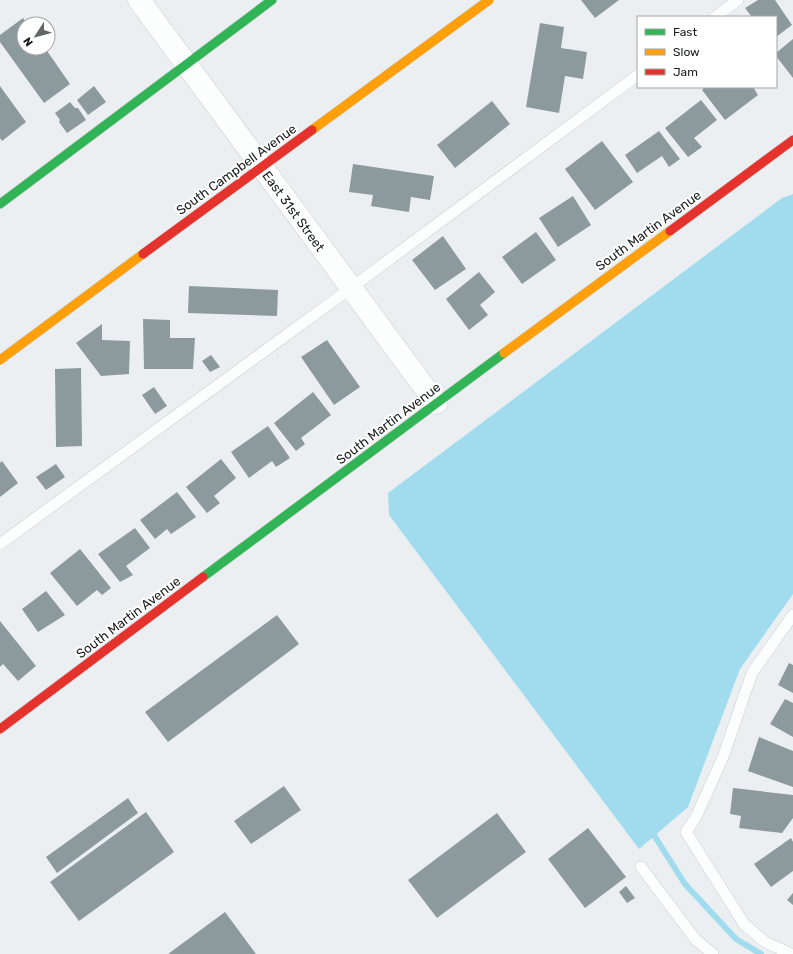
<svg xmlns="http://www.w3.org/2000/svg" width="793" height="954" font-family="Rubik,sans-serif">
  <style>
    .water { fill: #a0dbee }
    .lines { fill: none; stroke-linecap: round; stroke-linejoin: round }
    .stream { stroke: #a0dbee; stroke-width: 6 }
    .building { fill: #8c9a9e }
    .lane-casing { stroke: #cbcdce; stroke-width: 12 }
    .street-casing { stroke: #cbcdce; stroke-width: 23 }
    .fast-casing { stroke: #cbcdce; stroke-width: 10 }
    .slow-casing { stroke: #cbcdce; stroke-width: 10 }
    .jam-casing { stroke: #cbcdce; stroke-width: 10 }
    .lane { stroke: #fcfdfd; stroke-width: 11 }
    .street { stroke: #fcfdfd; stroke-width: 22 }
    .fast { stroke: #30b455; stroke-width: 9 }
    .slow { stroke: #ff9f0a; stroke-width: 9 }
    .jam { stroke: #e5322d; stroke-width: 9 }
    .labels { text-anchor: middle; stroke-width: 4; stroke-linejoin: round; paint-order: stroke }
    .street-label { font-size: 13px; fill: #191b1b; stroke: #fff }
  </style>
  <rect width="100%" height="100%" fill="#eceff1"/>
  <!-- water -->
  <polygon class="water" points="793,194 793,594 740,669 688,807 639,849 389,515 388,493 782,198"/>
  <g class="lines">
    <!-- stream -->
    <polyline class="stream" points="650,829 685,884 736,939 761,954"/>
  </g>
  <!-- building -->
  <g class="building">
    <polygon points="581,0 619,0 595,18"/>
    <polygon points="758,0 775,0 792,25 776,37 776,17 752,17 745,8"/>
    <polygon points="23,18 27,24 24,24 24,48 45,48 70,84 44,103 0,42 0,35"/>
    <polygon points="540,23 564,27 561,48 587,52 583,79 565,76 559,113 526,107"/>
    <polygon points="793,39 793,78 776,56 776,53"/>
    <polygon points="0,86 26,122 2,141 0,138"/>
    <polygon points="94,86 106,102 88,115 77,100"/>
    <polygon points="705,87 753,87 758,95 725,120 702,90"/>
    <polygon points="701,100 717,120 694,138 702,147 688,157 665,128"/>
    <polygon points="492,101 510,124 455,168 437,145"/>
    <polygon points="70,102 75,108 78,108 86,120 67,133 59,122 60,120 55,113"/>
    <polygon points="659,131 680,159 669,167 662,156 637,173 625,155"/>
    <polygon points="602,141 633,182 595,210 565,169"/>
    <polygon points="353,164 434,176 430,200 411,197 409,212 371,206 373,195 349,192"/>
    <polygon points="573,196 591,225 558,247 539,218"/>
    <polygon points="536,232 556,260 522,284 502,257"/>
    <polygon points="443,236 466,269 435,290 412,260"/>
    <polygon points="479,272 495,292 480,305 488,315 469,330 446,299"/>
    <polygon points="189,286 278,290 277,316 188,313"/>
    <polygon points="143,319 170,320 170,338 195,338 193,369 144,369"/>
    <polygon points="102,324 102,340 130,341 129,374 101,376 76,343"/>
    <polygon points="327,340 360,387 334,405 301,357"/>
    <polygon points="211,355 220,367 210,372 202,361"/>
    <polygon points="81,368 82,446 56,447 55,369"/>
    <polygon points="154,387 167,406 155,414 142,395"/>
    <polygon points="313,392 331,415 301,438 305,444 296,451 274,423"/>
    <polygon points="268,426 290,458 276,467 272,461 249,478 231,452"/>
    <polygon points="221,459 236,478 214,496 220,503 207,513 186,487"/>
    <polygon points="2,461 18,483 0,497 0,463"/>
    <polygon points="56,464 65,477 46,490 36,477"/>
    <polygon points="177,492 196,517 171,534 167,529 155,539 140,520"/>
    <polygon points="135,528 150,548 126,566 133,575 120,582 98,554"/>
    <polygon points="80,549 111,588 102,595 97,590 77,606 50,573"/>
    <polygon points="46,591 65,615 38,632 22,609"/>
    <polygon points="277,615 299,644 168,742 145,712"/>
    <polygon points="0,621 36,666 18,681 3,664 0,667"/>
    <polygon points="789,663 793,665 793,693 778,685"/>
    <polygon points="785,699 793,703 793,737 770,724"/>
    <polygon points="759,737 793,751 793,787 748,771"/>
    <polygon points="284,786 301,810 251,844 234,821"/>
    <polygon points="733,788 793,795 793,818 782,833 739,828 741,816 730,814"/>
    <polygon points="128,798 138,813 57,873 46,857"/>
    <polygon points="146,812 174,852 79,921 50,882"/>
    <polygon points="497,813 526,852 437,918 408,880"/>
    <polygon points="588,828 626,877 585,908 548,859"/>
    <polygon points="791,838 793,842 793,871 771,887 754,864"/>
    <polygon points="626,886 635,898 627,903 619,892"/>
    <polygon points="793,893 793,905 787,900"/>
    <polygon points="225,912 256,954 168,954"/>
  </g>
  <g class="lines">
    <defs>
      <g id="lane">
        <polyline points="715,17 738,0"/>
        <polyline points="0,544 351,288 638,75"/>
        <polyline points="641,867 696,940 713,954"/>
        <polyline points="791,954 765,942 744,924 686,832 696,817 723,757 752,673 793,615"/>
      </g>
      <polyline id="street" points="139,0 436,403"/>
      <g id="fast">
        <polyline points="0,204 272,0"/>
        <polyline points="203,577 504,353"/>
      </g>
      <g id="slow">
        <polyline points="312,130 489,0"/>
        <polyline points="504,353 670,231"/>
        <polyline points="0,360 143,254"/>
      </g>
      <g id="jam">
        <polyline points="670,231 793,140"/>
        <polyline points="143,254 312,130"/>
        <polyline points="0,729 203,577"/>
      </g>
    </defs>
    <!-- lane casing -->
    <use href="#lane" class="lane-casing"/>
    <!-- street casing -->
    <use href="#street" class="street-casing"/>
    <!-- fast casing -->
    <use href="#fast" class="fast-casing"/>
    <!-- slow casing -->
    <use href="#slow" class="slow-casing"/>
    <!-- jam casing -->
    <use href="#jam" class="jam-casing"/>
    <!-- lane -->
    <use href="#lane" class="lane"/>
    <!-- street -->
    <use href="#street" class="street"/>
    <!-- fast -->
    <use href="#fast" class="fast"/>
    <!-- slow -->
    <use href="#slow" class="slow"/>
    <!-- jam -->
    <use href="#jam" class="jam"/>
  </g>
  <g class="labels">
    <!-- street labels -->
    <g class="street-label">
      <text transform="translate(236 169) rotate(-36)" y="5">South Campbell Avenue</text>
      <text transform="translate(294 211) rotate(54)" y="5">East 31st Street</text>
      <text transform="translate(648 230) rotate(-36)" y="5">South Martin Avenue</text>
      <text transform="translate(388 423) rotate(-37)" y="5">South Martin Avenue</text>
      <text transform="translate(128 617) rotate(-37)" y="5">South Martin Avenue</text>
    </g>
  </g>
  <!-- legend -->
  <rect x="637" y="16" width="140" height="72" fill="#ffffff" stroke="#a3a4a4"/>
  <rect x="645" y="29" width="20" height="6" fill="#30b455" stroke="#a3a4a4"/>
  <text x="673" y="36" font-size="12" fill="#191b1b">Fast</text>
  <rect x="645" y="49" width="20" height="6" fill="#ff9f0a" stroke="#a3a4a4"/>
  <text x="673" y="56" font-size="12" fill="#191b1b">Slow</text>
  <rect x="645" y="69" width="20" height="6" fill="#e5322d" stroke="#a3a4a4"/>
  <text x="673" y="76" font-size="12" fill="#191b1b">Jam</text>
  <!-- north arrow -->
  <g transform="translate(36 36) rotate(234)"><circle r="19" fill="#ffffff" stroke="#a3a4a4"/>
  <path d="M0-3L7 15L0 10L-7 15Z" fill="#636566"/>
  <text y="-6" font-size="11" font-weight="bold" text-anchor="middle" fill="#191b1b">N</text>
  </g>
</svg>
